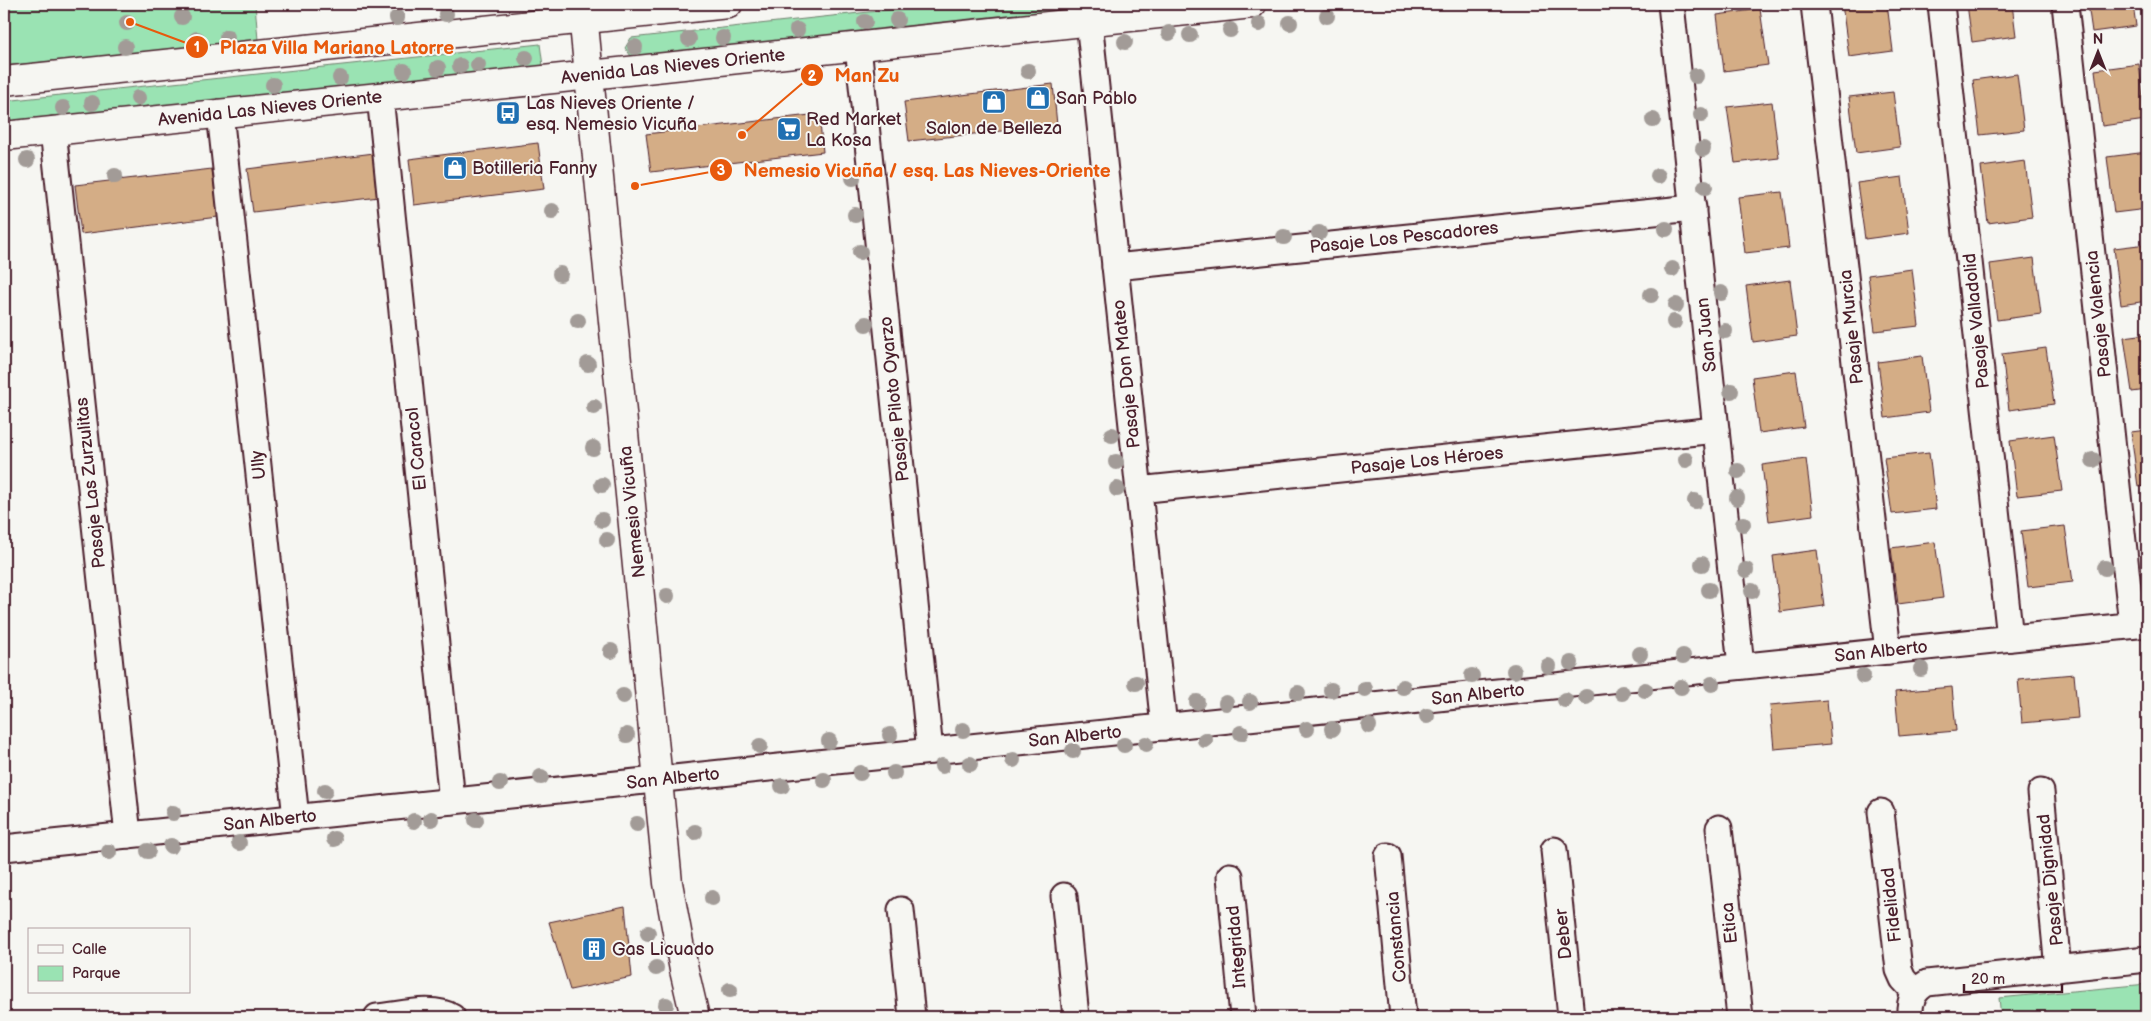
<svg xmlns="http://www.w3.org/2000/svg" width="2151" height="1021" font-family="'Balsamiq Sans',sans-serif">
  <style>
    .green { fill: #9ae3b3; stroke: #72816f }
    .building { fill: #d4ad86; stroke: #4a1f2b }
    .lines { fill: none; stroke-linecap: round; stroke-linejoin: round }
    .street-casing { stroke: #4a1f2b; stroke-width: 29 }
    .secondary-casing { stroke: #4a1f2b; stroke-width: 31 }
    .street { stroke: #f6f6f2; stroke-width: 25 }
    .secondary { stroke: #f6f6f2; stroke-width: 28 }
    .tree { fill: #a29b97 }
    .labels { text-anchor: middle; stroke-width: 4; stroke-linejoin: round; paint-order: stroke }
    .street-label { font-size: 18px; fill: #4a1f2b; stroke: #f6f6f2 }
    .poi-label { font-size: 18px; fill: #4a1f2b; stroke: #f6f6f2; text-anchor: start }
    .leader { fill: none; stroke: #e8590c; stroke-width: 2 }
    .callout-dot { fill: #e8590c; stroke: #f6f6f2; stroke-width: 2 }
    .mark-label { font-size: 15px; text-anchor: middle; font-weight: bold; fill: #fff }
    .callout-label { font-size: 19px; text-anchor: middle; font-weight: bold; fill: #e8590c; stroke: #f6f6f2; stroke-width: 4; stroke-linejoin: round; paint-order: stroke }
  </style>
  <rect width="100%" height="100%" fill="#f6f6f2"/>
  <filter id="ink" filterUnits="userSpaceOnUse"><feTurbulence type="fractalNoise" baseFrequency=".02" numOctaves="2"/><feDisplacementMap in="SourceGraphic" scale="10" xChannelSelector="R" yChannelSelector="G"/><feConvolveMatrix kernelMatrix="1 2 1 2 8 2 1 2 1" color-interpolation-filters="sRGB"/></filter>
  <g filter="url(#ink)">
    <!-- green -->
    <g class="green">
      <polygon points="4,4 255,4 258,40 4,66"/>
      <polygon points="942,4 1131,4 631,56 625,48 631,38"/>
      <polygon points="540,44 543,66 4,123 4,101"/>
      <polygon points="2147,984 2147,1017 2001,1017 1999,998"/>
    </g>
    <!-- building -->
    <g class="building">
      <polygon points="1842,4 1887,4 1893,51 1849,57"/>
      <polygon points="1967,4 2012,4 2016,36 1972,42"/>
      <polygon points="2088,4 2133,4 2136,26 2092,32"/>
      <polygon points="1760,9 1768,65 1724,71 1717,15"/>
      <polygon points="2139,64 2146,120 2102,126 2095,70"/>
      <polygon points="2017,74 2024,130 1980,135 1973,80"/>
      <polygon points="1053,84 1057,125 909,141 904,102"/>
      <polygon points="1893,92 1900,147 1856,153 1849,97"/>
      <polygon points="1772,102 1779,158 1735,163 1727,107"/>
      <polygon points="819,114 823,152 651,172 646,134"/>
      <polygon points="538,143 544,189 414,205 409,159"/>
      <polygon points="2147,152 2147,209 2114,213 2107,157"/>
      <polygon points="374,153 379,197 253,212 247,169"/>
      <polygon points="2025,161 2032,217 1988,223 1981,167"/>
      <polygon points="212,169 218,217 81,234 75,185"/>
      <polygon points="1902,177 1909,233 1865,239 1857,183"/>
      <polygon points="1782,192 1789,248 1745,253 1738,197"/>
      <polygon points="2147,244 2147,301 2121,305 2114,248"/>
      <polygon points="2034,258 2041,314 1997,320 1990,264"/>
      <polygon points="1912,269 1919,326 1875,331 1868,275"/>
      <polygon points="1790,280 1797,336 1753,342 1746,286"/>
      <polygon points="2147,334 2147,390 2132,392 2124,337"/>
      <polygon points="2046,348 2054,404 2009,410 2002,354"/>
      <polygon points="1922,356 1929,412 1885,418 1878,362"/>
      <polygon points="1796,371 1804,427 1759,433 1752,377"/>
      <polygon points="2147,430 2147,486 2138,487 2131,432"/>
      <polygon points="2054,435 2062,491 2017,496 2010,441"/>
      <polygon points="1929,453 1936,509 1892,514 1884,458"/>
      <polygon points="1806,459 1813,515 1769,521 1762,465"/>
      <polygon points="2147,516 2147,561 2142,517"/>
      <polygon points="2065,526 2073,582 2028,587 2021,531"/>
      <polygon points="1935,542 1943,598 1898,604 1891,548"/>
      <polygon points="1817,550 1824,606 1780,612 1773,556"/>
      <polygon points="2074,674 2078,718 2022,723 2018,679"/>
      <polygon points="1952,687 1956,731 1899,736 1895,692"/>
      <polygon points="1827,700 1831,744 1774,749 1770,705"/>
      <polygon points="625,906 632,977 570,990 549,922"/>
    </g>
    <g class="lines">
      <defs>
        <g id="street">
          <polyline points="1671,4 1741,666"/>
          <polyline points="1814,4 1888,651"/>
          <polyline points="1941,4 2010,638"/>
          <polyline points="2065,4 2132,625"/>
          <polyline points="1089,21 1164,727"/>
          <polyline points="858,46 930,751"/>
          <polyline points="380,96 452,801"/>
          <polyline points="220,113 296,818"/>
          <polyline points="53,130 128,835"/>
          <polyline points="1115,267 1693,208"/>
          <polyline points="1138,490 1716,430"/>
          <polyline points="2041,792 2058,969"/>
          <polyline points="1881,812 1899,970 1903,979 1915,992"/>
          <polyline points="1719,828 1740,1017"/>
          <polyline points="4,848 2147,624"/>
          <polyline points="1554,850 1571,1017"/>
          <polyline points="1388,856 1403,1017"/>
          <polyline points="1230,876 1243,1017"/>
          <polyline points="1064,896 1076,1017"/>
          <polyline points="901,910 912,1017"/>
          <path d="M 377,1017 C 400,1015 433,1005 452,1017"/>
          <path d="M 1910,1017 C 1909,1001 1913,991 1927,983 L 2147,959"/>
        </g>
        <g id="secondary">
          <polyline points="582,4 668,883 684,970 695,1017"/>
          <polyline points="4,81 728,4"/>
          <polyline points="4,136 553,79 1252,4"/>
        </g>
      </defs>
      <!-- street casing -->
      <use href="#street" class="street-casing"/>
      <!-- secondary casing -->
      <use href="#secondary" class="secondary-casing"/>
      <!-- street -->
      <use href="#street" class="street"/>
      <!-- secondary -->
      <use href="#secondary" class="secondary"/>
    </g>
    <!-- trees -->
    <g class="tree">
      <circle cx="446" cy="14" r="8"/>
      <circle cx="1327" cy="16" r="8"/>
      <circle cx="182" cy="17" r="8"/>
      <circle cx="397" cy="18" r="8"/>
      <circle cx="897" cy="20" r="8"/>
      <circle cx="865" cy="22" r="8"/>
      <circle cx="127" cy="23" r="8"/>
      <circle cx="1290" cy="23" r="8"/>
      <circle cx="1259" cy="24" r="8"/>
      <circle cx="797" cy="30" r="8"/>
      <circle cx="1230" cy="30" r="8"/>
      <circle cx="1169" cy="33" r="8"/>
      <circle cx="1190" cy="35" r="8"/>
      <circle cx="227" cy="37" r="8"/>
      <circle cx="723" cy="38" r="8"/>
      <circle cx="197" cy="39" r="8"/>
      <circle cx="689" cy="39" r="8"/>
      <circle cx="1125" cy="42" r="8"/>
      <circle cx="125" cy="47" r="8"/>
      <circle cx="635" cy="47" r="8"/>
      <circle cx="526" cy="58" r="8"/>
      <circle cx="478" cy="65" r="8"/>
      <circle cx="460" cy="66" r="8"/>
      <circle cx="438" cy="68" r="8"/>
      <circle cx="404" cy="71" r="8"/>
      <circle cx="1028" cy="71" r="8"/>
      <circle cx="1696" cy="76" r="8"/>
      <circle cx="340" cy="78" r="8"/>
      <circle cx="273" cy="85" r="8"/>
      <circle cx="138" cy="98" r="8"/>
      <circle cx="92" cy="103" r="8"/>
      <circle cx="63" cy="108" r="8"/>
      <circle cx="1701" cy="115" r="8"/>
      <circle cx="1653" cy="120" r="8"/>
      <circle cx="1703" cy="149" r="8"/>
      <circle cx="27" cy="160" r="8"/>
      <circle cx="115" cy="176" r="8"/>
      <circle cx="1658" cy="176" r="8"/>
      <circle cx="853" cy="178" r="8"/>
      <circle cx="1705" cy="187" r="8"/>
      <circle cx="552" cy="211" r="8"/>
      <circle cx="855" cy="215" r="8"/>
      <circle cx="1666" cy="229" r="8"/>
      <circle cx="1319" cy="233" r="8"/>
      <circle cx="1284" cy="237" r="8"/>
      <circle cx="860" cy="252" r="8"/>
      <circle cx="1672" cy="269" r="8"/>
      <circle cx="560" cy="274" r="8"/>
      <circle cx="1721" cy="293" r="8"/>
      <circle cx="1651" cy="295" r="8"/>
      <circle cx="1676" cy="305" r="8"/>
      <circle cx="578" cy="321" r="8"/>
      <circle cx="1674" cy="322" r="8"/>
      <circle cx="866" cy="324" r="8"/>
      <circle cx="1725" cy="331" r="8"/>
      <circle cx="588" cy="364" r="8"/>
      <circle cx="1731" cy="391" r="8"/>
      <circle cx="594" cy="407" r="8"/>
      <circle cx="1112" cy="435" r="8"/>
      <circle cx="593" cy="448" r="8"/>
      <circle cx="1686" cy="460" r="8"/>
      <circle cx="2093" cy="460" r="8"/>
      <circle cx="1116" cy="462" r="8"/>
      <circle cx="1738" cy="471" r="8"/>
      <circle cx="602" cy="485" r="8"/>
      <circle cx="1117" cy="489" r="8"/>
      <circle cx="1737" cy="498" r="8"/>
      <circle cx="1695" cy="501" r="8"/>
      <circle cx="602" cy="520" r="8"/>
      <circle cx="1743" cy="524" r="8"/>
      <circle cx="607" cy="540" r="8"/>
      <circle cx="1702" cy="564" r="8"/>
      <circle cx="2105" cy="568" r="8"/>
      <circle cx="1746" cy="570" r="8"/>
      <circle cx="1709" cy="590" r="8"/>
      <circle cx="1752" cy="591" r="8"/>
      <circle cx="667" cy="596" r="8"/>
      <circle cx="611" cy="651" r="8"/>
      <circle cx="1640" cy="654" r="8"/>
      <circle cx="1683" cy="656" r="8"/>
      <circle cx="1571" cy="663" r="8"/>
      <circle cx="1548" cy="666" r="8"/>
      <circle cx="1921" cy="669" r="8"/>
      <circle cx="1514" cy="671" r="8"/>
      <circle cx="1472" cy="676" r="8"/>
      <circle cx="1863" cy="676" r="8"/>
      <circle cx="1136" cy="683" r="8"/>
      <circle cx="1712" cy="684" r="8"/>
      <circle cx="1403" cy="687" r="8"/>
      <circle cx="1681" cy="687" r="8"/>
      <circle cx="1365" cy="689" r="8"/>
      <circle cx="1331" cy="690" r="8"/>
      <circle cx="1645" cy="690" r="8"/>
      <circle cx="1298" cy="693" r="8"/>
      <circle cx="1622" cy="693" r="8"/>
      <circle cx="623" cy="696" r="8"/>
      <circle cx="1586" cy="697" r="8"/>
      <circle cx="1565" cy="700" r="8"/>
      <circle cx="1197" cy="702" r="8"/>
      <circle cx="1250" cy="702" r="8"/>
      <circle cx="1226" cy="703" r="8"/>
      <circle cx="1427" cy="716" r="8"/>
      <circle cx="1369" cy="726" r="8"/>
      <circle cx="1307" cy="729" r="8"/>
      <circle cx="1332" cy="729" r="8"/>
      <circle cx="963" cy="730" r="8"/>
      <circle cx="1241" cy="733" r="8"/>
      <circle cx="627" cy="735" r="8"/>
      <circle cx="890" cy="735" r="8"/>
      <circle cx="1205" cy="740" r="8"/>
      <circle cx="829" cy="741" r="8"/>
      <circle cx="1146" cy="744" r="8"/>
      <circle cx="1124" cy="745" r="8"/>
      <circle cx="760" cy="746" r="8"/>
      <circle cx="1073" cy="751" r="8"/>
      <circle cx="1013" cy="760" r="8"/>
      <circle cx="970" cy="764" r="8"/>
      <circle cx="942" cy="766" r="8"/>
      <circle cx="860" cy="773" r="8"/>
      <circle cx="894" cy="773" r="8"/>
      <circle cx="541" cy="777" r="8"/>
      <circle cx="824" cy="780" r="8"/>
      <circle cx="500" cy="783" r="8"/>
      <circle cx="782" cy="786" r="8"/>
      <circle cx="325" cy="791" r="8"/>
      <circle cx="173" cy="813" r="8"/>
      <circle cx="431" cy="819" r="8"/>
      <circle cx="476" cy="820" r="8"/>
      <circle cx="414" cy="821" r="8"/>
      <circle cx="637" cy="824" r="8"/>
      <circle cx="695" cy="832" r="8"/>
      <circle cx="334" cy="839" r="8"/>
      <circle cx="239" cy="843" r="8"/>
      <circle cx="171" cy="846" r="8"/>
      <circle cx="148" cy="851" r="8"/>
      <circle cx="109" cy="852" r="8"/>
      <circle cx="712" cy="898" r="8"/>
      <circle cx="648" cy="933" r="8"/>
      <circle cx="656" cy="968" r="8"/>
      <circle cx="730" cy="990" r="8"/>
      <circle cx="666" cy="1005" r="8"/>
    </g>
  </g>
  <!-- icons -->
  <defs>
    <symbol id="shop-square" viewBox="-11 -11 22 22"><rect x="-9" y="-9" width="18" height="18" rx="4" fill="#1f6fb2" stroke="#f6f6f2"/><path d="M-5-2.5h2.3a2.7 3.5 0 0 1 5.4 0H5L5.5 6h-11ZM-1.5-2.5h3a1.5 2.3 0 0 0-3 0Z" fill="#fff"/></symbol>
    <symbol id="bus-square" viewBox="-11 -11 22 22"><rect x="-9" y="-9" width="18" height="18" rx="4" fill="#1f6fb2" stroke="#f6f6f2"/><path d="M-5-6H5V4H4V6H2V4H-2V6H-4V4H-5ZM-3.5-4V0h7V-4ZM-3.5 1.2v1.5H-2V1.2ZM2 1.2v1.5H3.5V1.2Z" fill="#fff"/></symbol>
    <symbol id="supermarket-square" viewBox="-11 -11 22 22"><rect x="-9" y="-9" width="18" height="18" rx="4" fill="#1f6fb2" stroke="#f6f6f2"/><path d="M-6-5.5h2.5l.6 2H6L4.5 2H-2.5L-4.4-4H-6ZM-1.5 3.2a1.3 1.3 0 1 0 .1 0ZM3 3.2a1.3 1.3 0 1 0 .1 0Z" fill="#fff"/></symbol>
    <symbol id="building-square" viewBox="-11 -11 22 22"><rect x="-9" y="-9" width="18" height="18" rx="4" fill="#1f6fb2" stroke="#f6f6f2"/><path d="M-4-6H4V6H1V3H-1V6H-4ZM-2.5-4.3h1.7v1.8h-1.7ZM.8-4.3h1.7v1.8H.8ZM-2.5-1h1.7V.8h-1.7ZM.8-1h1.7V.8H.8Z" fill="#fff"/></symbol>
  </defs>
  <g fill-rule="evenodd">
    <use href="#shop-square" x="1024" y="84" width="28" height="28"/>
    <use href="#shop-square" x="980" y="88" width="28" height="28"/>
    <use href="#bus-square" x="494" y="99" width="28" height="28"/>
    <use href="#supermarket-square" x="775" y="115" width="28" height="28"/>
    <use href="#shop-square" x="441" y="154" width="28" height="28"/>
    <use href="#building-square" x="580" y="935" width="28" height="28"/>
  </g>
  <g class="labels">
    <!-- street labels -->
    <g class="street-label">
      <text transform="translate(673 66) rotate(-6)" y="6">Avenida Las Nieves Oriente</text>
      <text transform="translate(270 108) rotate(-6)" y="6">Avenida Las Nieves Oriente</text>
      <text transform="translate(1404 237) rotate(-6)" y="6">Pasaje Los Pescadores</text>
      <text transform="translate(2098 314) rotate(-96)" y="6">Pasaje Valencia</text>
      <text transform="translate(1976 321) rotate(-96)" y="6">Pasaje Valladolid</text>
      <text transform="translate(1851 327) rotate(-96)" y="6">Pasaje Murcia</text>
      <text transform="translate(1706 335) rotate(-96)" y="6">San Juan</text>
      <text transform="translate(1126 374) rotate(-96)" y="6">Pasaje Don Mateo</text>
      <text transform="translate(894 399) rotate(-96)" y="6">Pasaje Piloto Oyarzo</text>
      <text transform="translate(416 449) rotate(-96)" y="6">El Caracol</text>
      <text transform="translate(1427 460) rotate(-6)" y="6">Pasaje Los Héroes</text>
      <text transform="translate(258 465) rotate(-96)" y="6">Ully</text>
      <text transform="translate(90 483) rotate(-96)" y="6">Pasaje Las Zurzulitas</text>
      <text transform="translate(632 512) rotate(-96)" y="6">Nemesio Vicuña</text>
      <text transform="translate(1881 651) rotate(-6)" y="6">San Alberto</text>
      <text transform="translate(1478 694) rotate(-6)" y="6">San Alberto</text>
      <text transform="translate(1075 736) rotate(-6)" y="6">San Alberto</text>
      <text transform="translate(673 778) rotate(-6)" y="6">San Alberto</text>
      <text transform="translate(270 820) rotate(-6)" y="6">San Alberto</text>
      <text transform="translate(2050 880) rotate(-96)" y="6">Pasaje Dignidad</text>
      <text transform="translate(1891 905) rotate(-96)" y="6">Fidelidad</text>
      <text transform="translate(1729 923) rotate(-96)" y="6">Etica</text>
      <text transform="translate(1563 934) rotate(-96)" y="6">Deber</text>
      <text transform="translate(1396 937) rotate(-95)" y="6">Constancia</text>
      <text transform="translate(1236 947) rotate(-95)" y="6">Integridad</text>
    </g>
    <!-- poi labels -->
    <g class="poi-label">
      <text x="1056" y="104">San Pablo</text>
      <text x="526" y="109">Las Nieves Oriente /<tspan x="526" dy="21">esq. Nemesio Vicuña</tspan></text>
      <text x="806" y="125">Red Market<tspan x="806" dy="21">La Kosa</tspan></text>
      <text x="994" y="134" text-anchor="middle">Salon de Belleza</text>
      <text x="472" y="174">Botilleria Fanny</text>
      <text x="612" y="955">Gas Licuado</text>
    </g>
  </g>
  <!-- callouts -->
  <path class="leader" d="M130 22L197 47M742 135L812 75M635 186L721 170"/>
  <g class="callout-dot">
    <circle cx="130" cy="22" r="5"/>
    <circle cx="742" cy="135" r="5"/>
    <circle cx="635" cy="186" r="5"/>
    <circle cx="197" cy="47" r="12"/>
    <circle cx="812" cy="75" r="12"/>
    <circle cx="721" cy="170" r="12"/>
  </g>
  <g class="mark-label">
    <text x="197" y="52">1</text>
    <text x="812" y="81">2</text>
    <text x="721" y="175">3</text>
  </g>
  <g class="callout-label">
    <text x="337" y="54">Plaza Villa Mariano Latorre</text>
    <text x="867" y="82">Man Zu</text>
    <text x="927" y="177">Nemesio Vicuña / esq. Las Nieves-Oriente</text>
  </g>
  <!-- margin -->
  <rect width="2151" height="1021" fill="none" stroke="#f6f6f2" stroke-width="20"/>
  <rect x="10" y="10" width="2131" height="1001" fill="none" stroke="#4a1f2b" stroke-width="2" filter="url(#ink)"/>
  <!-- legend -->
  <rect x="28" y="928" width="162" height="65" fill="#f6f6f2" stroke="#b1a0a2"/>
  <rect x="38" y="945" width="25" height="8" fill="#f6f6f2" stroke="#b1a0a2"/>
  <text x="72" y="954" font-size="15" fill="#4a1f2b">Calle</text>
  <rect x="38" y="966" width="25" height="15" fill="#9ae3b3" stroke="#b1a0a2"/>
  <text x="72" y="978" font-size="15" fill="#4a1f2b">Parque</text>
  <!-- north arrow -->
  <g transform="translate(2098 52)" stroke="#f6f6f2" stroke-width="4" paint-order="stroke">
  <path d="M0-4L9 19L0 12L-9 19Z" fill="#4a1f2b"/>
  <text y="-8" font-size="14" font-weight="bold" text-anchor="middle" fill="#4a1f2b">N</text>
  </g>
  <!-- scale -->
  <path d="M1964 984v8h98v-8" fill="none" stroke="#4a1f2b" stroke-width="2.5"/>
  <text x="1971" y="984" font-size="15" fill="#4a1f2b" stroke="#f6f6f2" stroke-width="4" paint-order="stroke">20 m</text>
</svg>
